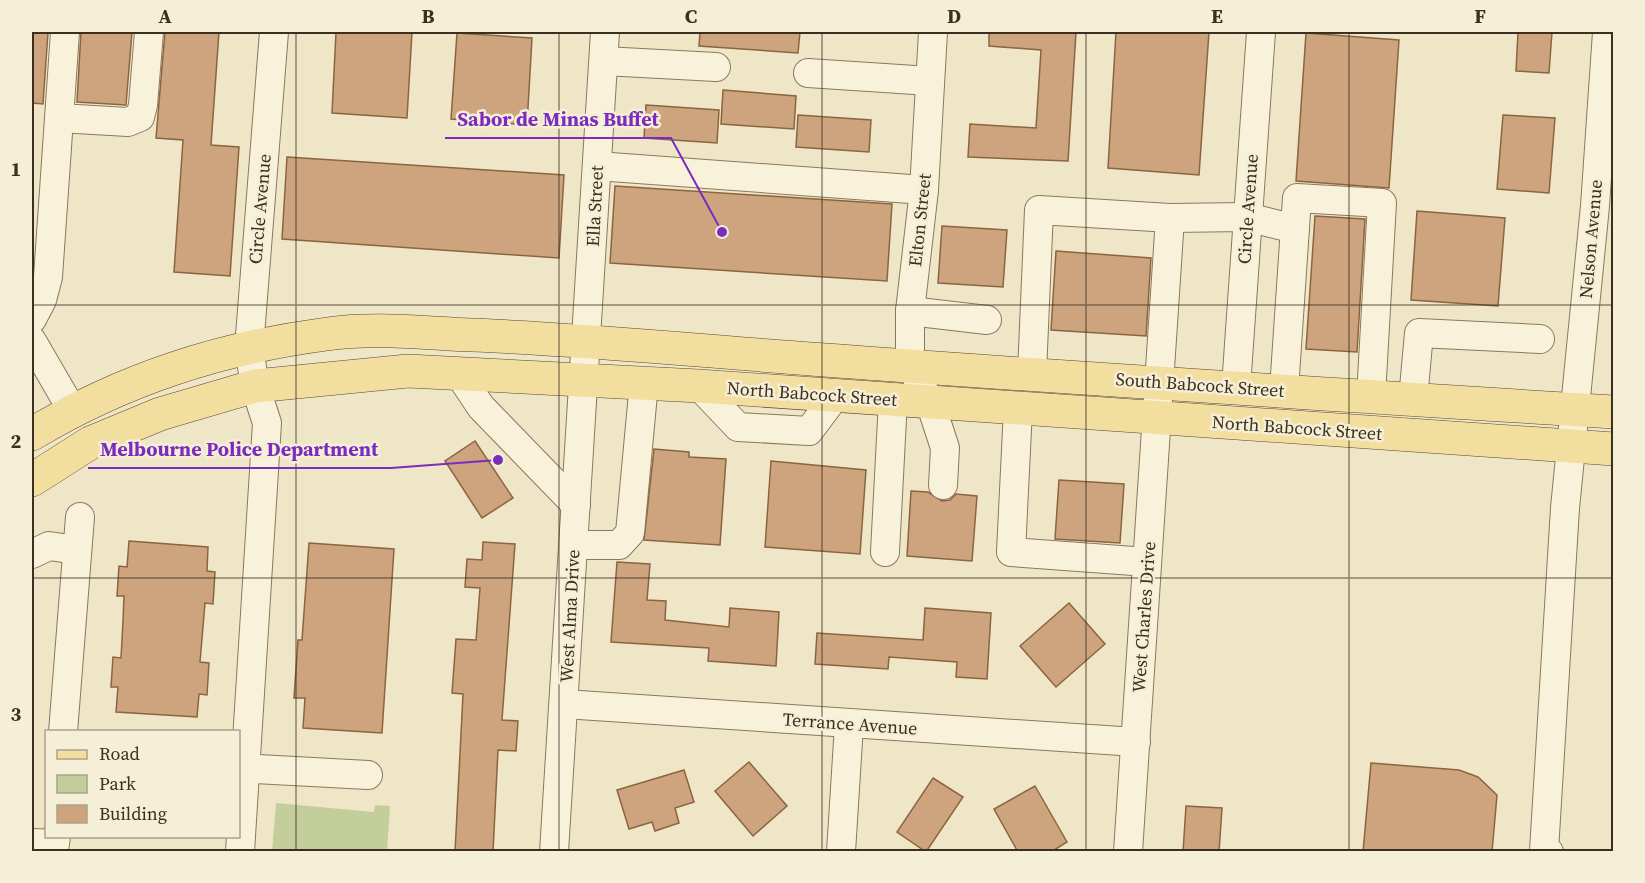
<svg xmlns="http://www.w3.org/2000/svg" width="1645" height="883" font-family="'Source Serif 4',serif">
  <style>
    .green { fill: #c4ce9a }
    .building { fill: #cda47d; stroke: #8b6441; stroke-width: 1.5 }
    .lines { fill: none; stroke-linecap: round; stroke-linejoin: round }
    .minor-casing { stroke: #8b785c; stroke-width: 30 }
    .major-casing { stroke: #594630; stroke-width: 34 }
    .minor { stroke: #f9f2db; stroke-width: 28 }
    .major { stroke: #f2de9f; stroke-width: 33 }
    .grid { fill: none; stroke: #3b2f20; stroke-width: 1.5; stroke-opacity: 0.55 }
    .labels { text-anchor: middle; stroke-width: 5; stroke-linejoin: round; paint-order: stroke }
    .street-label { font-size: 18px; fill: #3b2f20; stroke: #f6efd7 }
    .leader { fill: none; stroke: #7b2cbf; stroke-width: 2 }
    .callout-dot { fill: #7b2cbf; stroke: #f6efd7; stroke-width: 2 }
    .callout-label { font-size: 20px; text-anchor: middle; font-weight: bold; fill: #7b2cbf; stroke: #f6efd7; stroke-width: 5; stroke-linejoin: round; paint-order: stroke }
    .neatline { fill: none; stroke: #3b2f20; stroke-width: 2 }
    .grid-label { font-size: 20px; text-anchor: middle; font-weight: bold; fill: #3b2f20 }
  </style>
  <rect width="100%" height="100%" fill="#efe6c7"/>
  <!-- green -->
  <polygon class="green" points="276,803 374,812 375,805 390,806 387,851 272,851"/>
  <!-- building -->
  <g class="building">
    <polygon points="32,32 48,32 43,104 32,103"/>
    <polygon points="81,32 132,32 126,105 77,102"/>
    <polygon points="165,32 219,32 211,145 239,147 230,276 174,272 183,140 156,138"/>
    <polygon points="336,32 412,32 407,118 332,113"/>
    <polygon points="700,32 800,32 798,53 699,46"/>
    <polygon points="989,32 1076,32 1068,161 968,157 970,124 1036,128 1041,50 989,46"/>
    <polygon points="1116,32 1209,32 1199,175 1108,168"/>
    <polygon points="1518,32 1552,32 1549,73 1516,71"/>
    <polygon points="457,33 532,38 527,125 451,119"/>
    <polygon points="1306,33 1399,40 1389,188 1296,181"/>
    <polygon points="723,90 796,96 794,129 721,124"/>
    <polygon points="646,105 719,110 717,143 644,138"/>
    <polygon points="798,115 871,120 869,152 796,147"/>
    <polygon points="1503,115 1555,118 1549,193 1497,189"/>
    <polygon points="287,157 564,175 559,258 282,239"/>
    <polygon points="615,186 892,204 887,281 610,263"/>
    <polygon points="1417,211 1505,218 1498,306 1411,300"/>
    <polygon points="1315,216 1365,219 1357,352 1306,349"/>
    <polygon points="942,226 1007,230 1003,287 938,283"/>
    <polygon points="1056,251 1151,258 1146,336 1051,330"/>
    <polygon points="475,441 513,498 482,518 445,461"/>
    <polygon points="654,449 689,452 689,457 726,459 720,545 644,540"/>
    <polygon points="771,461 866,470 860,554 765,547"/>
    <polygon points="1059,480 1124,484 1120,543 1055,539"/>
    <polygon points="911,491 928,492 942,501 950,500 956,494 977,496 972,561 907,556"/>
    <polygon points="129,541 208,547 207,571 215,572 213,604 205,603 200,662 209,663 207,695 199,694 197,717 116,712 118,687 111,687 113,657 121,658 123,621 124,596 117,596 119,566 127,567"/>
    <polygon points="483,542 515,544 502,720 518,721 516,751 498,750 493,852 455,852 463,694 452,693 456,639 476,640 480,588 465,587 467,559 482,560"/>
    <polygon points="309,543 394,549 382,733 303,728 305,698 294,698 298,640 302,640"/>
    <polygon points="617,562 650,564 647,600 666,601 665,620 729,627 730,608 779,612 776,666 708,661 709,648 611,642"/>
    <polygon points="1069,603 1105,644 1056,687 1020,646"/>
    <polygon points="925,608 991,613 987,679 956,677 957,662 889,657 888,669 815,664 817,633 923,640"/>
    <polygon points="749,762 787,806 753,836 715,791"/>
    <polygon points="1371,763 1459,770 1478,777 1497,795 1492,852 1363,852"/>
    <polygon points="684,770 694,802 675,808 679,823 655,831 652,822 629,829 617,790"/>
    <polygon points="933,778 963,797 926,852 897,832"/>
    <polygon points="1035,786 1067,842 1051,852 1018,852 994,809"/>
    <polygon points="1186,806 1222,808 1219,852 1183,852"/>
  </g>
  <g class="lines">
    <defs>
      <g id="minor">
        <polyline points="933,32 924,190 910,311 910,365 930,402 945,448 943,485"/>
        <polyline points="604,61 716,67"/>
        <polyline points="808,73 930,81"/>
        <polyline points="59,118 128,122 140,117 143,105 149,32"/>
        <polyline points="597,166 924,190"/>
        <polyline points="1170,218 1247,217 1295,229"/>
        <polyline points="910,311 987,320"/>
        <polyline points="32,319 42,300 48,277 65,32"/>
        <polyline points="32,341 72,410"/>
        <polyline points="1032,373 1039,210 1170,218 1128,852"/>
        <polyline points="459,374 481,407 576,505"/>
        <polyline points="699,386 738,427 809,431 836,395"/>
        <polyline points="1236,387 1261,32"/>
        <polyline points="1284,390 1297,198 1382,203 1371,396"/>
        <polyline points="1413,399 1419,333 1540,339"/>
        <polyline points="1018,409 1011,552 1147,562"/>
        <polyline points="574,545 619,545 630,533 644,383"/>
        <polyline points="885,552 893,400"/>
        <polyline points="32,554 49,546 77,550"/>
        <polyline points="564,704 1136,742"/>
        <polyline points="63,732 80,517"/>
        <polyline points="238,768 368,775"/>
        <polyline points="32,843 55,844 56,836"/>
        <polyline points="240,852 267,423 255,386 249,348 274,32"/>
        <polyline points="554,852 605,32"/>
        <polyline points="841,852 849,725"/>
        <polyline points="1549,852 1544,851 1565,508 1595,206 1607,32"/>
      </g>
      <g id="major">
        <path d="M 32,434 C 124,379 220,348 327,334 C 374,327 424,333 472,335 C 576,339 681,349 785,357 C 1061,378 1337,395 1614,412"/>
        <polyline points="32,480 90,443 160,414 255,386 408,371 699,386 1614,449"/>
      </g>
    </defs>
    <!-- minor casing -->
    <use href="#minor" class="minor-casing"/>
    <!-- major casing -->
    <use href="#major" class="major-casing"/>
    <!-- minor -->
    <use href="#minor" class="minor"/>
    <!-- major -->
    <use href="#major" class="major"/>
  </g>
  <!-- grid -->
  <path class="grid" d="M 296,32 L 296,852M 559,32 L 559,852M 822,32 L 822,852M 1086,32 L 1086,852M 1349,32 L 1349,852M 32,305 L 1614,305M 32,578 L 1614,578"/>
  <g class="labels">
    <!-- street labels -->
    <g class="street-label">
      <text transform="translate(595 206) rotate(-87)" y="6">Ella Street</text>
      <text transform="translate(260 209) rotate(-85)" y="6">Circle Avenue</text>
      <text transform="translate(1248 209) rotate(-86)" y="6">Circle Avenue</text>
      <text transform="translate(920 220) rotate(-84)" y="6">Elton Street</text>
      <text transform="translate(1591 239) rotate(-85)" y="6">Nelson Avenue</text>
      <text transform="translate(1200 385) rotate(4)" y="6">South Babcock Street</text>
      <text transform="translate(812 394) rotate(4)" y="6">North Babcock Street</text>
      <text transform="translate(1297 428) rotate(4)" y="6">North Babcock Street</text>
      <text transform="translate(570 616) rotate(-87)" y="6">West Alma Drive</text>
      <text transform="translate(1144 617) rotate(-86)" y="6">West Charles Drive</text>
      <text transform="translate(850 724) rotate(4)" y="6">Terrance Avenue</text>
    </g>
  </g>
  <!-- callouts -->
  <path class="leader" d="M722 232L671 138H445M498 460L391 468H88"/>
  <g class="callout-dot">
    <circle cx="722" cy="232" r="6"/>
    <circle cx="498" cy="460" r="6"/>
  </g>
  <g class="callout-label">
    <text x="558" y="126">Sabor de Minas Buffet</text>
    <text x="239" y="456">Melbourne Police Department</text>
  </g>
  <!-- border -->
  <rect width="1645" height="883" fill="none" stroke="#f6efd7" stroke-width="66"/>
  <!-- legend -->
  <rect x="45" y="730" width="195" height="108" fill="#f6efd7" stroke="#aba28e" stroke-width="1.5"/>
  <rect x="57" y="750" width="30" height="9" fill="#f2de9f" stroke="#aba28e" stroke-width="1.5"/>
  <text x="99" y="760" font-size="18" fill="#3b2f20">Road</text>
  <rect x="57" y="775" width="30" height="18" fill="#c4ce9a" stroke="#aba28e" stroke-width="1.5"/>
  <text x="99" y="790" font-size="18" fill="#3b2f20">Park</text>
  <rect x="57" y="805" width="30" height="18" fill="#cda47d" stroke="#aba28e" stroke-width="1.5"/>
  <text x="99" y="820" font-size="18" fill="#3b2f20">Building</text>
  <rect x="33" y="33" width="1579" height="817" class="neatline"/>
  <g class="grid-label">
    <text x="165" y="23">A</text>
    <text x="428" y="23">B</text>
    <text x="691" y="23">C</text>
    <text x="954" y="23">D</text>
    <text x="1217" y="23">E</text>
    <text x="1480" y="23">F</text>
    <text x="16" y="176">1</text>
    <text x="16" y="448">2</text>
    <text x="16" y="721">3</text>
  </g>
</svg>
